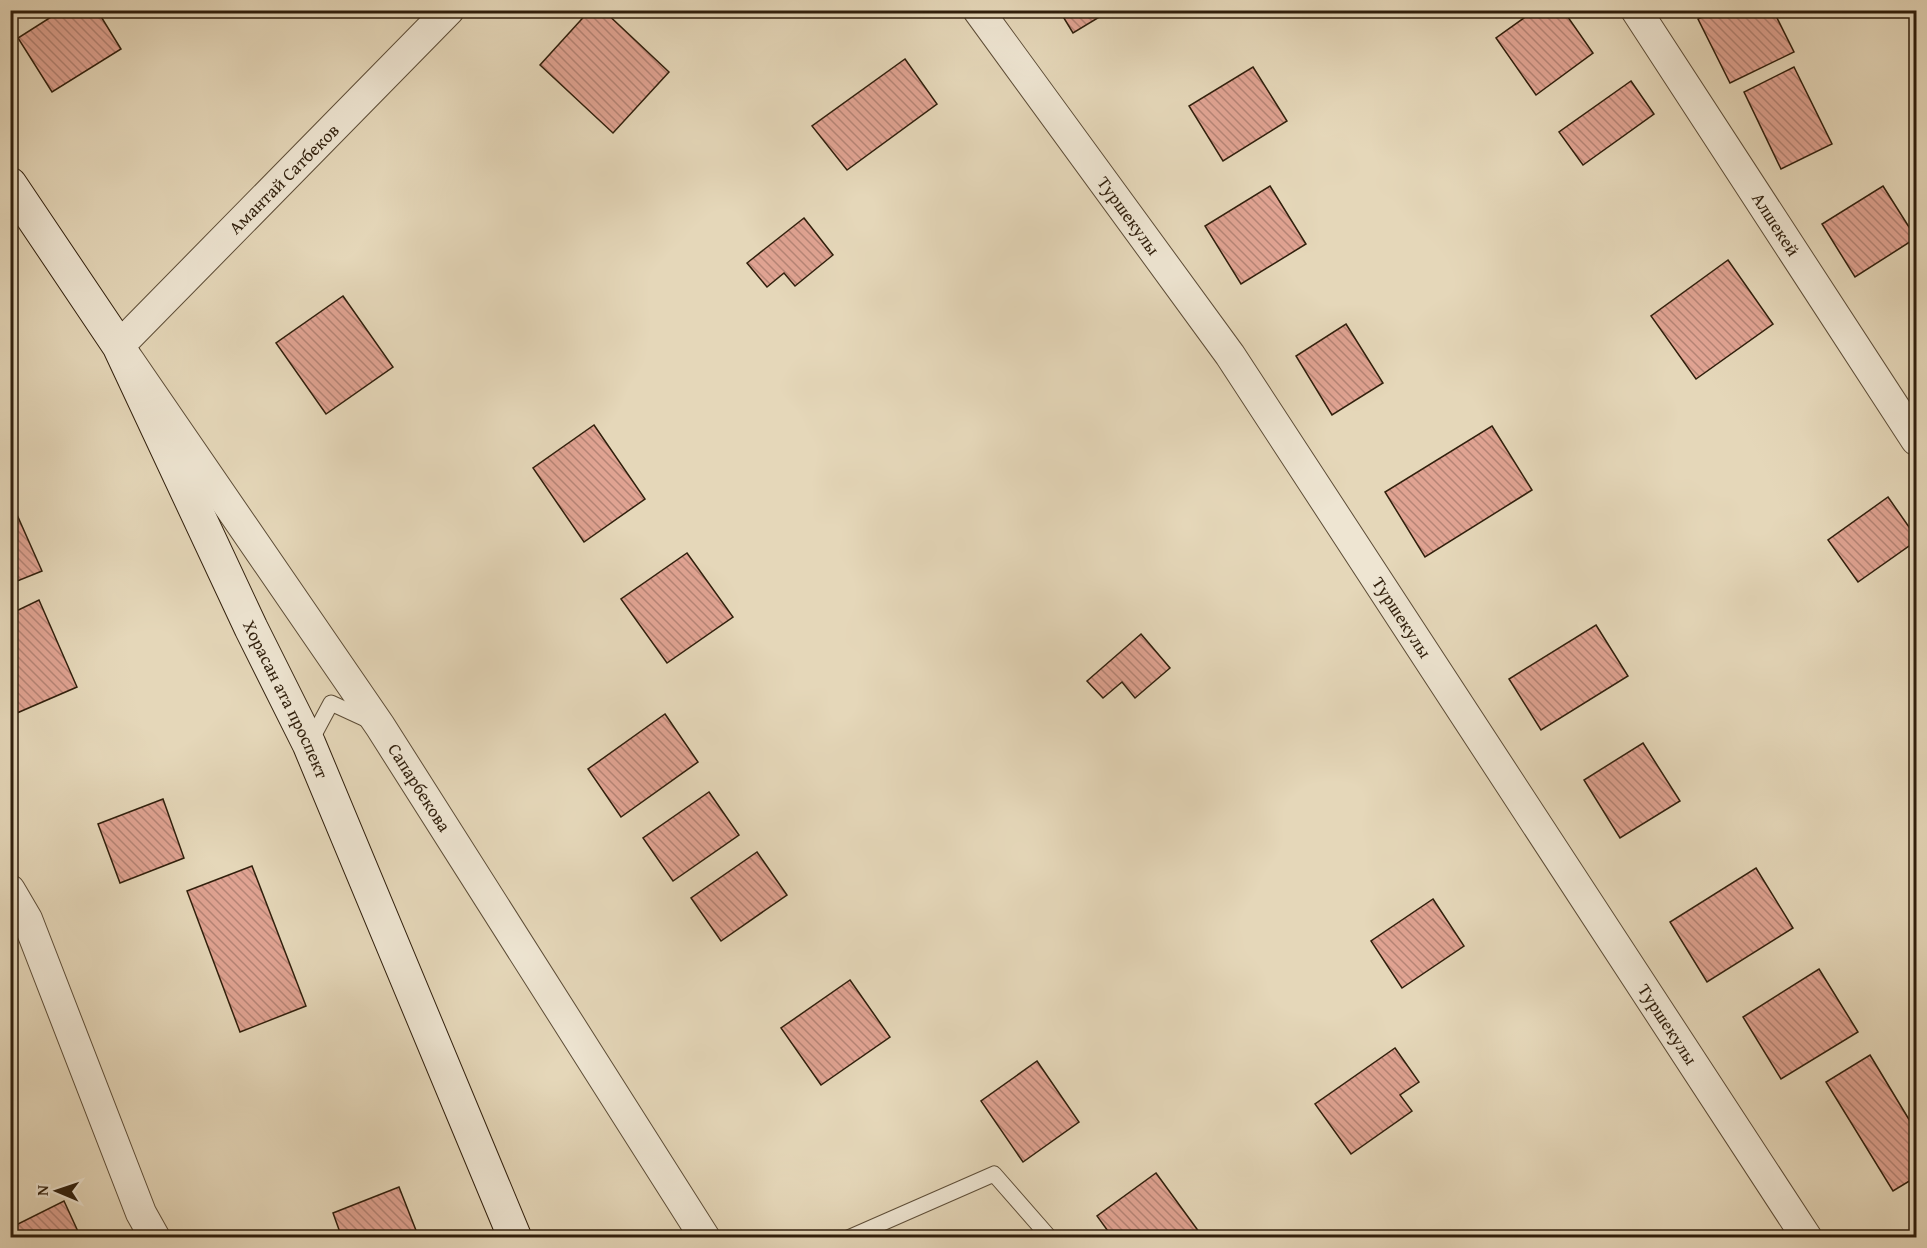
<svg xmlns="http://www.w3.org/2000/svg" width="1927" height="1248" font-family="'Gentium Book Plus',serif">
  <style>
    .building { fill: url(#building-back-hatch); stroke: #301f0c; stroke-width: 1.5 }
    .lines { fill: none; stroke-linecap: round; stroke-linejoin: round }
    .lane-casing { stroke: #5d4d37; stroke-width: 17 }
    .street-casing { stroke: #5d4d37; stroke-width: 32 }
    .secondary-casing { stroke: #301f0c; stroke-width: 35 }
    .lane { stroke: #eee5d2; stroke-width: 15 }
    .street { stroke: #eee5d2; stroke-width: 30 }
    .secondary { stroke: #eee5d2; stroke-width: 33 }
    .labels { text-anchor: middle; stroke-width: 6; stroke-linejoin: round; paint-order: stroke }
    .street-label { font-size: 18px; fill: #301f0c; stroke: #eee5d2 }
  </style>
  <defs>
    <pattern id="building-back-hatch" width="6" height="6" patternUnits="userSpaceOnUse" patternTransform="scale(1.5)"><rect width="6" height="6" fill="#e0a392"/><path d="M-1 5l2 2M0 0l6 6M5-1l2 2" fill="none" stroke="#b68476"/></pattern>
  </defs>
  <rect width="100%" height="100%" fill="#e5d7b9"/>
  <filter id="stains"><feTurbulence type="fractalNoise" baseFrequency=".00333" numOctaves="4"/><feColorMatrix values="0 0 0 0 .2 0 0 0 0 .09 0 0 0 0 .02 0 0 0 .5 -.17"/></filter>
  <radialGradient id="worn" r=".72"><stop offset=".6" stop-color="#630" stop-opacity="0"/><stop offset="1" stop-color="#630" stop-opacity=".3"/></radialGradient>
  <!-- building -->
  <g class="building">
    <polygon points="62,10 97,10 121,49 52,92 18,38"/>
    <polygon points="590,10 603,10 669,72 613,133 540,65"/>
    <polygon points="1059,10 1111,10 1073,33"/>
    <polygon points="1535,10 1563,10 1593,53 1536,95 1496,38"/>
    <polygon points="1716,10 1773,10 1794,52 1730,83 1698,19"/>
    <polygon points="905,59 937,104 847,170 812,126"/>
    <polygon points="1253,67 1287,121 1223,161 1189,106"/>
    <polygon points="1794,67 1832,144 1781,169 1744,92"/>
    <polygon points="1631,81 1654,114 1583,165 1559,132"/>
    <polygon points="1270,186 1306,244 1241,284 1205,226"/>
    <polygon points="1883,186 1916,238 1855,277 1822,224"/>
    <polygon points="804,218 833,255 795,286 784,273 767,287 747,263"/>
    <polygon points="1728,260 1773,324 1696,379 1651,316"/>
    <polygon points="343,296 393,367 326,414 276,343"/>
    <polygon points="1346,324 1383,383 1332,415 1296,356"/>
    <polygon points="594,425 645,499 584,542 533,468"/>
    <polygon points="1492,426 1532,490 1425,557 1385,492"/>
    <polygon points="1888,497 1916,537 1916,541 1858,582 1828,540"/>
    <polygon points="10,499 42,571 10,584"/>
    <polygon points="687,553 733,617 667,663 621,599"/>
    <polygon points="39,600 77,687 10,716 10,614"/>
    <polygon points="1596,625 1628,676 1541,730 1509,679"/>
    <polygon points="1141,634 1170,668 1135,698 1122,682 1103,698 1087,681"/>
    <polygon points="665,714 698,762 621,817 588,769"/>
    <polygon points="1643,743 1680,801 1620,838 1584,780"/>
    <polygon points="709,792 739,835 673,881 643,838"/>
    <polygon points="163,799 184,858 120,883 98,824"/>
    <polygon points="757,852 787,895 721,941 691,898"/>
    <polygon points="252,866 306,1006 240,1032 187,891"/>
    <polygon points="1756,868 1793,928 1707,982 1670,922"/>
    <polygon points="1433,899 1464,946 1402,988 1371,941"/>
    <polygon points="1819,969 1858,1032 1781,1079 1743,1017"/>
    <polygon points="850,980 890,1037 821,1085 781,1028"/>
    <polygon points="1395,1048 1419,1082 1400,1095 1412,1111 1351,1154 1315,1104"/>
    <polygon points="1870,1055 1916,1131 1916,1177 1893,1191 1826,1082"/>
    <polygon points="1037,1061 1079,1122 1023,1162 981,1101"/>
    <polygon points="1156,1173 1202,1236 1200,1238 1113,1238 1097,1216"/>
    <polygon points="399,1187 419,1238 342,1238 333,1213"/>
    <polygon points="64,1201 81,1238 10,1238 10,1228"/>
  </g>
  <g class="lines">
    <defs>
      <g id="lane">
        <polyline points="309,744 331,703 370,721"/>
        <polyline points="848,1238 994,1174 1050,1238"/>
      </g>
      <g id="street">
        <path id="s1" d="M 449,10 L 119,346 L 380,726 L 705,1238"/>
        <path id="s2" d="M 978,10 L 1230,355 L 1807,1238"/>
        <path id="s3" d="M 1636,10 L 1916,440"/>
        <polyline points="10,890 27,919 141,1213 155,1238"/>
      </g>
      <g id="secondary">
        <path id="s4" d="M 10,184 L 119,346 L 251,628 L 309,744 L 515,1238"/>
      </g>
    </defs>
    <!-- lane casing -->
    <use href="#lane" class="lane-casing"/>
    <!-- street casing -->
    <use href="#street" class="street-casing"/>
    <!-- secondary casing -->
    <use href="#secondary" class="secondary-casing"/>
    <!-- lane -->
    <use href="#lane" class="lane"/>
    <!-- street -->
    <use href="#street" class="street"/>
    <!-- secondary -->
    <use href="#secondary" class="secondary"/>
  </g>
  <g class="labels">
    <!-- street labels -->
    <g class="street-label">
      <text transform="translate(284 179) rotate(-45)" y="6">Амантай Сатбеков</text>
      <text dy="6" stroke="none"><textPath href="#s2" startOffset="255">Туршекулы</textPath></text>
      <text dy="6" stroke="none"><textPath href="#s3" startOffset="256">Алшекей</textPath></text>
      <text dy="6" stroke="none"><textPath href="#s2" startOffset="741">Туршекулы</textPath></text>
      <text dy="6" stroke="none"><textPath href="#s4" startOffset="586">Хорасан ата проспект</textPath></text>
      <text dy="6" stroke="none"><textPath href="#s1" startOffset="1005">Сапарбекова</textPath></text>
      <text dy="6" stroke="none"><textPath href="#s2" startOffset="1227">Туршекулы</textPath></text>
    </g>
  </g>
  <!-- margin -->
  <rect width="1927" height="1248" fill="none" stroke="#e5d7b9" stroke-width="36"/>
  <rect x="12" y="12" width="1903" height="1224" fill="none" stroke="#301f0c" stroke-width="3"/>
  <rect x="18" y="18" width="1891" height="1212" fill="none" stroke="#301f0c" stroke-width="1.5"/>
  <!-- north arrow -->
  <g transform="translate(57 1191) rotate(272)" stroke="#eee5d2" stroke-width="4.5" paint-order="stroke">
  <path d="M0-4.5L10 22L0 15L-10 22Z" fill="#301f0c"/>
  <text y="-9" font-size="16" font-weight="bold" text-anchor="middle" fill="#301f0c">N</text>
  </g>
  <rect width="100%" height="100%" filter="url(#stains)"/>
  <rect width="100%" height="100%" fill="url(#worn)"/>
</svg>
